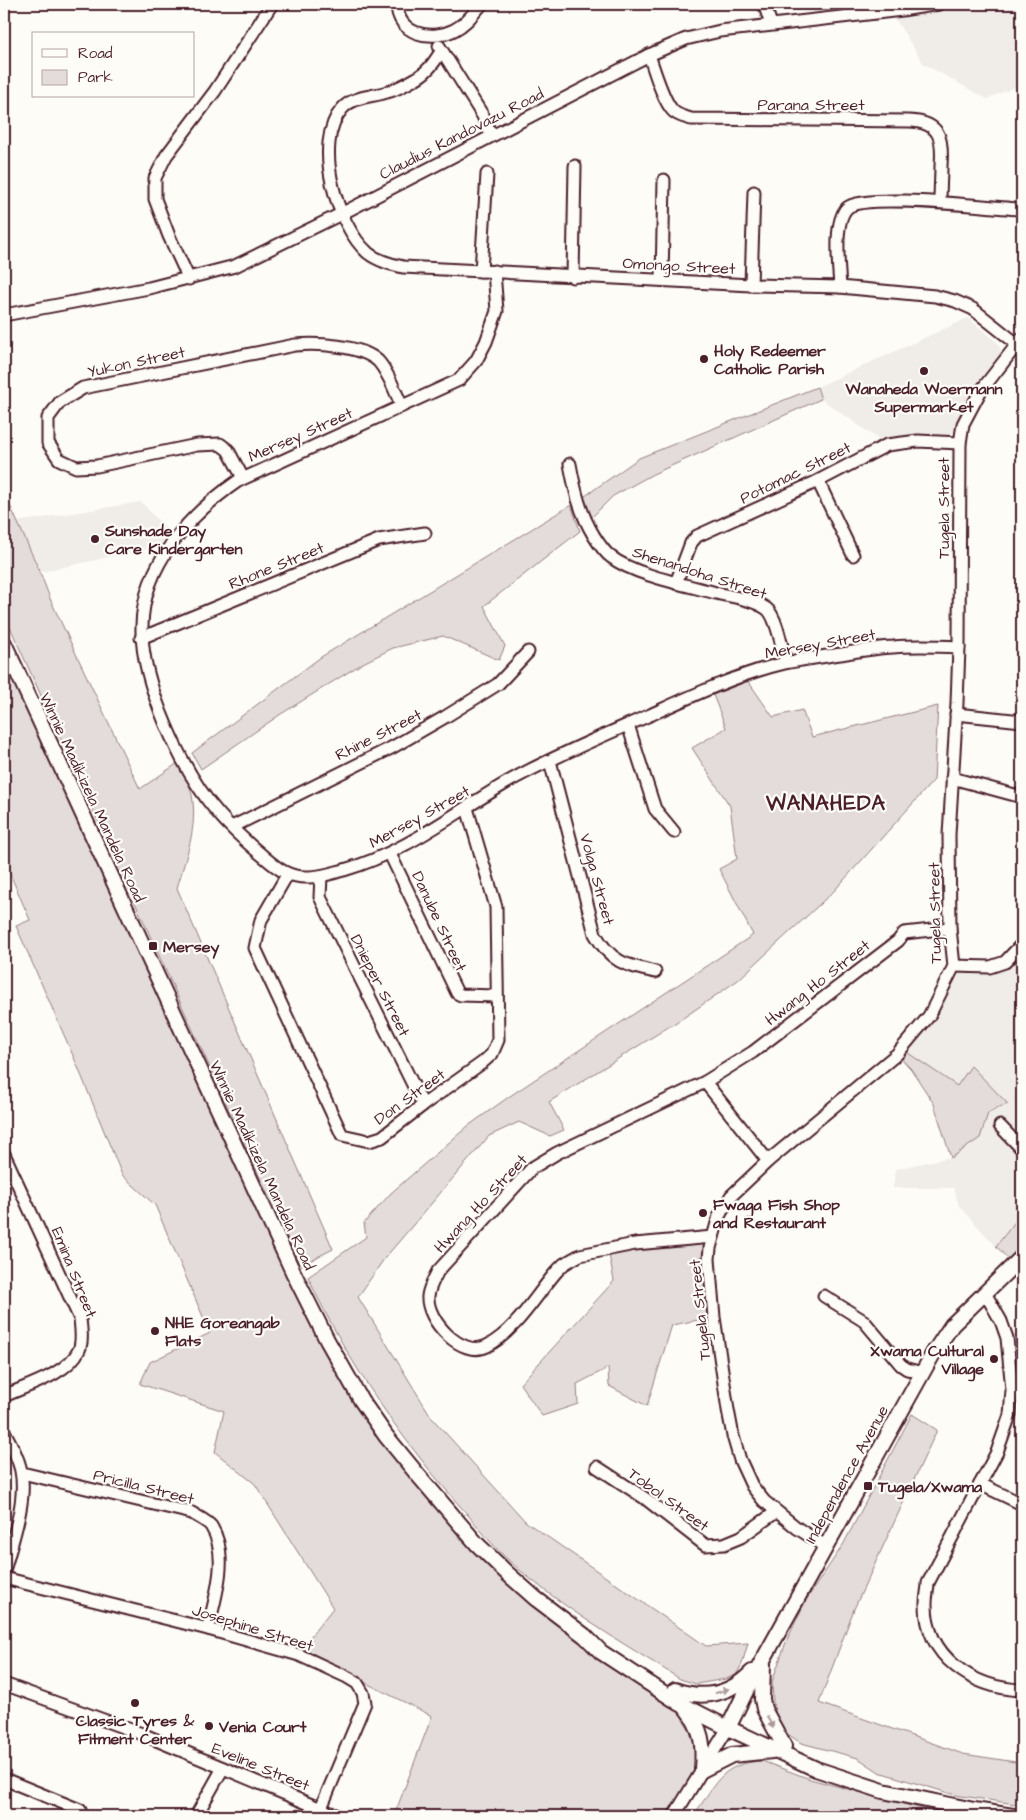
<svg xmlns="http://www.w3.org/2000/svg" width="1026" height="1820" font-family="'Architects Daughter',sans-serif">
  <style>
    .built { fill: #f0ece8 }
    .green { fill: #e3dcda; stroke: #967e82 }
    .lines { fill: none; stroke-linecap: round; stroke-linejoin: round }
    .minor-casing { stroke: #4a1f2b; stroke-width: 15 }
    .major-casing { stroke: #4a1f2b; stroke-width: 18 }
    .minor { stroke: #fdfcf7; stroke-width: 11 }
    .major { stroke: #fdfcf7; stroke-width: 14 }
    .oneway { fill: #ac999b }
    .poi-dot { fill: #4a1f2b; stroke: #fdfcf7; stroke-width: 2 }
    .labels { text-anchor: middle; stroke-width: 4.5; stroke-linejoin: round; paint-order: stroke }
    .street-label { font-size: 16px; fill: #4a1f2b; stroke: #fdfcf7 }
    .poi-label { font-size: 16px; font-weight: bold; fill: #4a1f2b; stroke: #fdfcf7; text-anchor: start }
    .district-label { font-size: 21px; font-weight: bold; letter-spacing: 1px; fill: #4a1f2b; stroke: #fdfcf7 }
  </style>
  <rect width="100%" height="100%" fill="#fdfcf7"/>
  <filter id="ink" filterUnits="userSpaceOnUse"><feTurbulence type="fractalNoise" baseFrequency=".02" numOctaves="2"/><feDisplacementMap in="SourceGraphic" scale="10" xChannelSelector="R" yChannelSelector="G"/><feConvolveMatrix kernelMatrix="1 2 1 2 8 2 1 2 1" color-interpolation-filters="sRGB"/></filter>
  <g filter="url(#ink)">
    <!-- built -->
    <g class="built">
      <polygon points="928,4 1022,4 1022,84 987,99 924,64 890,11"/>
      <polygon points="968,318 997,342 1002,353 957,420 950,442 887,445 821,399 817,387"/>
      <polygon points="141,502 169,532 160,546 40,572 17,522"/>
      <polygon points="1022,944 1022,1213 996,1246 959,1206 954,1188 893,1188 896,1169 951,1157 984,1123 988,1113 997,1108 1007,1104 972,1067 957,1086 902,1049 954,966 990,967"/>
    </g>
    <!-- green -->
    <g class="green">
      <polygon points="817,387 821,399 653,474 613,496 586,523 578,501 639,458"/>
      <path d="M 4,492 L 40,572 L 51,601 L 140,789 L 178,763 C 183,773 190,784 192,795 C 198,827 186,857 177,888 L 333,1249 L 300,1266 L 4,614 Z"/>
      <polygon points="571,505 580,531 484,606 505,646 499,660 443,636 393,648 363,663 281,714 201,769 192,753 321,657"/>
      <polygon points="4,643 127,913 361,1400 508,1574 686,1709 702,1770 674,1816 394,1816 432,1716 366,1683 302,1647 333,1608 255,1484 215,1452 224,1411 140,1384 150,1362 210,1333 155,1205 122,1175 75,1060 16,926 30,920 4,860"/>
      <path d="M 748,681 L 773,717 L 802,710 L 812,737 L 938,706 L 934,780 L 834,891 L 738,980 L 686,1016 L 549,1102 L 564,1130 L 550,1136 L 519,1122 L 489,1136 L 384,1259 L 358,1297 L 432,1418 L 526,1522 L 706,1646 L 748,1643 L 742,1664 L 736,1675 L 726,1679 L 696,1684 L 680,1679 C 620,1641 558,1606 506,1558 C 492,1545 480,1529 468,1515 C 404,1444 348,1364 308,1277 L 366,1237 L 364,1223 L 391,1193 L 468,1126 L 510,1096 L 753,935 L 719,869 L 737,859 L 730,806 L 692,748 L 726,728 L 713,695 Z"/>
      <polygon points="902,1049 957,1086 971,1066 1008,1104 997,1108 988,1113 980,1138 951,1158 934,1104 911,1069 897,1054"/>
      <polygon points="1022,1213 1022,1247 1009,1260 996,1246"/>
      <polygon points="713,1237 714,1317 672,1325 647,1406 609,1386 608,1368 577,1384 578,1404 542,1416 520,1384 614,1281 608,1249"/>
      <polygon points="912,1414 937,1430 854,1609 819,1703 963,1754 1022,1763 1022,1805 955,1795 879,1772 858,1758 801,1743 786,1733 776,1715 773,1702 772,1682 786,1642 806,1600 843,1545"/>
      <path d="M 762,1761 L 810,1779 L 949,1816 L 693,1816 C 715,1787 719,1763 762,1761 Z"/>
    </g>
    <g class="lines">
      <defs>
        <g id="minor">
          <path d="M 397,4 C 397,34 430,42 454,30 C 466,24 473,14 482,4"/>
          <polyline points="764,4 771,24"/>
          <polyline points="439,46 483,116 491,135"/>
          <path d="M 441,52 C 437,57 433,65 427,70 C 421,77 396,90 387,92 C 372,97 353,96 342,109 C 312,143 337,226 368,253 C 378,261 391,264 403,267 L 751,285 L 840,287 L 935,296 L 955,301 L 973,309 L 1022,348"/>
          <path d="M 649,55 C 654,69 663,101 673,111 C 678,116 685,117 691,119 L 909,121 C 941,122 943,139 941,166 C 941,178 940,190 940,202"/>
          <polyline points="481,271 487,174"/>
          <path d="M 494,271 L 497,311 L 486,342 L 476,361 L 459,380 L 238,481 C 190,514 143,564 142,626 C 140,680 182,772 218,813 C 229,826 243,839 257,851 C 274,865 285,878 309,877 C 321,877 332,873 344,870 C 408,852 457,810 513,779 C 557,755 605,735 650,715 C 694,695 738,674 785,663 C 799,660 813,658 827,656 C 849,653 871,648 893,647 C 915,645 937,646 959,647"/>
          <polyline points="573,277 575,166"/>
          <polyline points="189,279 169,236 155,199 155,178 166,156 215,91 272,4"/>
          <polyline points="662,280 664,180"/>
          <polyline points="751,285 754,192"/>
          <path d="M 840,287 C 839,268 833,222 847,208 C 864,192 994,208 1022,209"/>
          <polyline points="4,315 149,288 235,266 341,214 649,55 686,39 720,31 902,10 939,4"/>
          <path d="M 570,464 C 575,491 580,513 594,536 C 599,544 604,552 611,557 C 634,575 687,585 716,593 C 732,597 753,599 767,609 C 777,617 782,649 786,662"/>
          <path d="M 243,478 L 228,450 L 220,444 L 197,445 L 97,466 L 76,467 L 59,459 L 48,443 L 48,418 L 60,402 L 83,388 L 295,345 C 317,343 361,345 378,361 C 389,373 395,392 402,406"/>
          <polyline points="818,481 853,555"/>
          <polyline points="676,583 691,543 697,536 818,481 887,445 918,441 960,443"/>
          <polyline points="141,638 379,540 425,533"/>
          <polyline points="956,714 1022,721"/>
          <polyline points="628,725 655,809 674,832"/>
          <path d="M 550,761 L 595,934 C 611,962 624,965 655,972"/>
          <polyline points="952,778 1022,797"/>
          <polyline points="232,827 393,747 445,717 498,684 528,652"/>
          <polyline points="390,854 457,993 461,995 497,996"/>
          <polyline points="287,875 261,920 255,948 342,1135 369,1141 382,1137 423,1105 482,1063 492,1054 498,1040 496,907 467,808"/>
          <polyline points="321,876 320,897 423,1105"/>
          <polyline points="954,966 990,967 1005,962 1022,944"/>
          <polyline points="705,1082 768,1161"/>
          <polyline points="1000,1126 1022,1149"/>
          <path d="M 4,1154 L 80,1319 C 81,1329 83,1341 79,1350 C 68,1374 26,1386 4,1396"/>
          <path d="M 713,1237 L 635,1244 L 580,1255 L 564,1264 L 557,1271 C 536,1295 516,1331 487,1346 C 462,1359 426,1320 428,1296 C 429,1287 434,1279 438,1271 L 532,1168 L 557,1153 L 705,1082 L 753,1052 L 898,941 L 904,933 L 950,928"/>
          <path d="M 985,1293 L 1001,1321 L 1007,1338 L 1012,1390 L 1010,1415 L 997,1452 L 928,1583 C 928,1590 926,1596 926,1603 C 925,1657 973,1688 1022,1690"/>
          <polyline points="824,1296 864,1321 901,1365 907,1369 923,1373"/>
          <path d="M 4,1431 C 11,1444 18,1457 21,1471 C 27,1501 12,1541 4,1571"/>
          <polyline points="597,1467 646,1499 705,1545 724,1544 741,1537 776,1512"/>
          <path d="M 22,1473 L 192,1513 C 198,1517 207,1521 211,1526 C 230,1556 215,1597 208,1629"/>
          <polyline points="980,1484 1022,1504"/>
          <polyline points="827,1547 797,1528 764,1501 752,1486 740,1460 733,1436 728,1410 714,1317 709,1259 710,1248 719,1216 731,1196 768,1161 897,1054 929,1016 954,966 950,928 949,835 957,703 959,647 960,443 963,424 980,392 1022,338"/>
          <polyline points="4,1578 208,1629 299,1655 347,1677 357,1683 363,1693 365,1703 321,1808"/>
          <polyline points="4,1684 142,1734 338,1816"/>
          <polyline points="4,1779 80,1810"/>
          <polyline points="196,1816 223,1768"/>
          <polyline points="674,1816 728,1728"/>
        </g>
        <g id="major">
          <polyline points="4,643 293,1272 327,1340 361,1400 386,1436 418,1475 477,1544 508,1574 535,1598 585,1636 601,1652 679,1703 728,1728 816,1769 883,1791 974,1810 1013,1816"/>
          <polyline points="763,1664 762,1699 764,1709 784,1746"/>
          <path d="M 675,1690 C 704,1700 731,1694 752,1672"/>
          <path d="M 686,1708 C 702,1729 704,1744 702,1770"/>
          <polyline points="728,1728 748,1687 934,1352 952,1325 1022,1257"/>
          <polyline points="702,1770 732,1755 772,1751"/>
        </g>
      </defs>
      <!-- minor casing -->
      <use href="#minor" class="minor-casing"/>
      <!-- major casing -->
      <use href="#major" class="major-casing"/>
      <!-- minor -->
      <use href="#minor" class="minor"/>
      <!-- major -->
      <use href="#major" class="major"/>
    </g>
    <!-- one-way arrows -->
    <defs><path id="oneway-solid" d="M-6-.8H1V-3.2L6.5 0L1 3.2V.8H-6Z" transform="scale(1.25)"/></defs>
    <g class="oneway">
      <use href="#oneway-solid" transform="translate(722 1691) rotate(-18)"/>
      <use href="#oneway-solid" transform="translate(770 1722) rotate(63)"/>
    </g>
  </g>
  <!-- markers -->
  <g class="poi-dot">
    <circle cx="704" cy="359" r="5"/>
    <circle cx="924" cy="371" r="5"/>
    <circle cx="95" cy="539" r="5"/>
    <rect x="148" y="941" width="10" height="10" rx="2.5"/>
    <circle cx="703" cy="1213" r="5"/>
    <circle cx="155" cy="1331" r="5"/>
    <circle cx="994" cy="1359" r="5"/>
    <rect x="863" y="1481" width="10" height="10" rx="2.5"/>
    <circle cx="135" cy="1703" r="5"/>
    <circle cx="209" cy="1726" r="5"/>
  </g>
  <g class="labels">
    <!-- street labels -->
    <g class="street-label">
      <text x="811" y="110">Parana Street</text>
      <text transform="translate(461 133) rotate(-27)" y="6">Claudius Kandovazu Road</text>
      <text transform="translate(679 265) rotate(3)" y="6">Omongo Street</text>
      <text transform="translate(136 361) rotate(-12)" y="6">Yukon Street</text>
      <text transform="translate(300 434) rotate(-24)" y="6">Mersey Street</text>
      <text transform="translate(795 472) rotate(-26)" y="6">Potomac Street</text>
      <text transform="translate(943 508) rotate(-90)" y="6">Tugela Street</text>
      <text transform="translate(276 565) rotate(-22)" y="6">Rhone Street</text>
      <text transform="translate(700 572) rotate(18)" y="6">Shenandoha Street</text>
      <text transform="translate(820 643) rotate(-10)" y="6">Mersey Street</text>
      <text transform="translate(378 734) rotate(-27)" y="6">Rhine Street</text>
      <text transform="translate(93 797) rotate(65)" y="6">Winnie Madikizela Mandela Road</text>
      <text transform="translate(419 816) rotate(-29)" y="6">Mersey Street</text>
      <text transform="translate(598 879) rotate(75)" y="6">Volga Street</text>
      <text transform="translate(934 913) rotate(-91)" y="6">Tugela Street</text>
      <text transform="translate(440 921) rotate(65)" y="6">Danube Street</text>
      <text transform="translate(817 982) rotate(-38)" y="6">Hwang Ho Street</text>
      <text transform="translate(381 985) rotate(63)" y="6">Dnieper Street</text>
      <text transform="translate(409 1096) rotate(-36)" y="6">Don Street</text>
      <text transform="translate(263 1165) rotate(65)" y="6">Winnie Madikizela Mandela Road</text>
      <text transform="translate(480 1203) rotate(-47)" y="6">Hwang Ho Street</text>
      <text transform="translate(75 1272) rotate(68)" y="6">Emina Street</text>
      <text transform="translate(699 1310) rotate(-96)" y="6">Tugela Street</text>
      <text transform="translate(846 1474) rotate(-61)" y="6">Independence Avenue</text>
      <text transform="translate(144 1486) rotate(14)" y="6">Pricilla Street</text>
      <text transform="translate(669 1499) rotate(36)" y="6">Tobol Street</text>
      <text transform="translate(253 1627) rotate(17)" y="6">Josephine Street</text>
      <text transform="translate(261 1766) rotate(22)" y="6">Eveline Street</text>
    </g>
    <!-- poi labels -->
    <g class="poi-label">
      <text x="714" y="356">Holy Redeemer<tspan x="714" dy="18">Catholic Parish</tspan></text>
      <text x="924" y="394" text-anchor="middle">Wanaheda Woermann<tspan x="924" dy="18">Supermarket</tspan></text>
      <text x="105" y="536">Sunshade Day<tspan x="105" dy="18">Care Kindergarten</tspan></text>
      <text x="163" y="952">Mersey</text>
      <text x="713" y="1210">Fwaga Fish Shop<tspan x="713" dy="18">and Restaurant</tspan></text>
      <text x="165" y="1328">NHE Goreangab<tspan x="165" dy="18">Flats</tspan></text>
      <text x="984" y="1356" text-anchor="end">Xwama Cultural<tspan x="984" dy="18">Village</tspan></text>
      <text x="878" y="1492">Tugela/Xwama</text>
      <text x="135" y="1726" text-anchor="middle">Classic Tyres &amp;<tspan x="135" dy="18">Fitment Center</tspan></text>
      <text x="219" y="1732">Venia Court</text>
    </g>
    <!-- district labels -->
    <g class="district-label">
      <text x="826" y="810">WANAHEDA</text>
    </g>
  </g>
  <!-- margin -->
  <rect width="1026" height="1820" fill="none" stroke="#fdfcf7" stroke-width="20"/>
  <rect x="10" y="10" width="1006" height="1800" fill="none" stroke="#4a1f2b" stroke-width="2" filter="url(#ink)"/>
  <!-- legend -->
  <rect x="32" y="32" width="162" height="65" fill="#fdfcf7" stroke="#b5a4a5"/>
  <rect x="42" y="49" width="25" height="8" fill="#fdfcf7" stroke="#b5a4a5"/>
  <text x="78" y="58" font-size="15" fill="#4a1f2b">Road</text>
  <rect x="42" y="70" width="25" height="15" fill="#e3dcda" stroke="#b5a4a5"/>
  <text x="78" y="82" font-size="15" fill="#4a1f2b">Park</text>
</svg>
